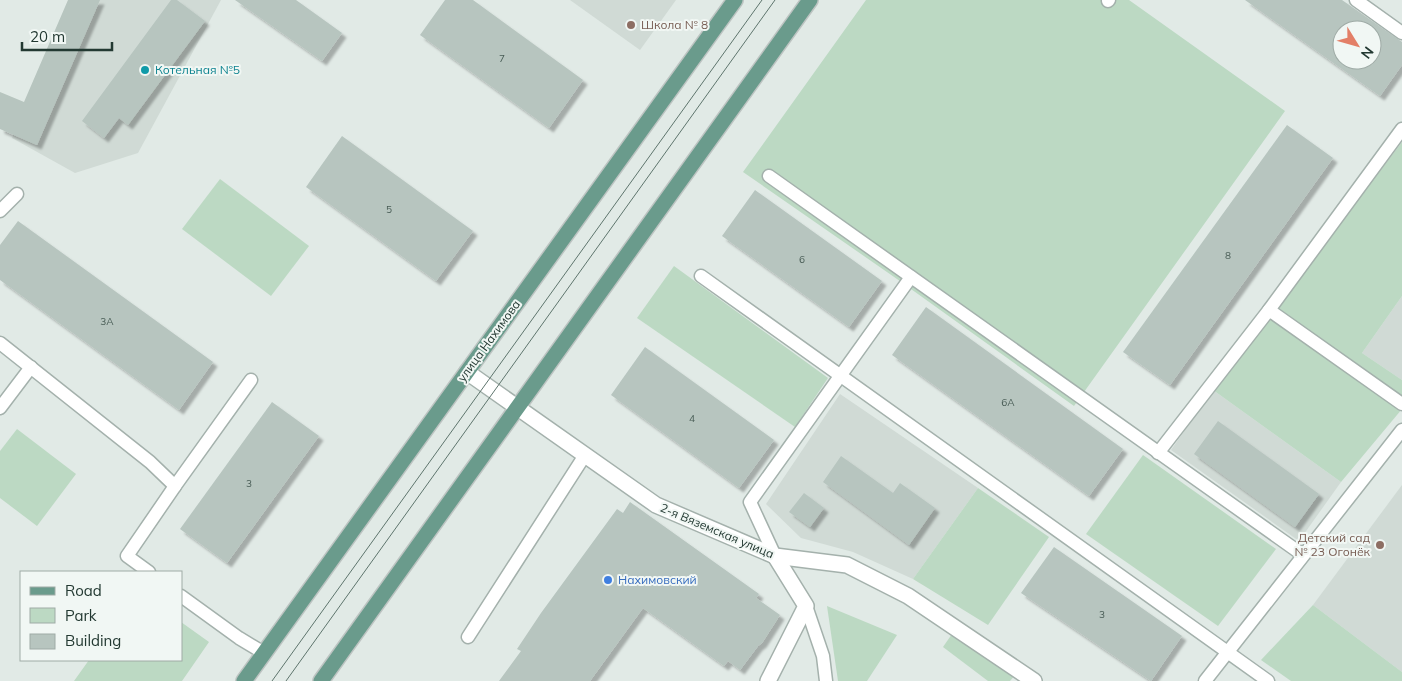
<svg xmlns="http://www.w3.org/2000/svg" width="1402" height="681" font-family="Mulish,sans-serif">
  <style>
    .built { fill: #d0dad5 }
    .green { fill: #bcd9c3 }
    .building { fill: #b7c5bf; fill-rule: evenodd; filter: url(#shadow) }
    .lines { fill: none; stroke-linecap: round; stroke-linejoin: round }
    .service-casing { stroke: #a4b1ac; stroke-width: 15 }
    .minor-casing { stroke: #a4b1ac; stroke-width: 18 }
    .primary-casing { stroke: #bdc4c2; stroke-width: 18 }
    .service { stroke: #fff; stroke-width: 12 }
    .minor { stroke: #fff; stroke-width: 15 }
    .primary { stroke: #6a9b8c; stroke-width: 15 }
    .tram { stroke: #5e756d; stroke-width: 1 }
    .education-dot { fill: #8d6e63; stroke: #f1f7f4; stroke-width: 2 }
    .culture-dot { fill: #0f9aa8; stroke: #f1f7f4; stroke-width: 2 }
    .shop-dot { fill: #3f7fe0; stroke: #f1f7f4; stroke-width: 2 }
    .labels { text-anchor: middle; stroke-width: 4; stroke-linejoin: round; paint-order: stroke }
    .number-label { font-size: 10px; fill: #485c55 }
    .education-label { font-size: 12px; fill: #785e54; stroke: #f1f7f4; text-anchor: start }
    .culture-label { font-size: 12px; fill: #0d838f; stroke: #f1f7f4; text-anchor: start }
    .street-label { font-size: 12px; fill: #233932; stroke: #f1f7f4 }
    .shop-label { font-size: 12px; fill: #366cbe; stroke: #f1f7f4; text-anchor: start }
  </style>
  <defs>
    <filter id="shadow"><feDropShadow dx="4.5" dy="4.5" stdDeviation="1" flood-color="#0004"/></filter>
  </defs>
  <rect width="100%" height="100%" fill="#e1eae6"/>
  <!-- built -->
  <g class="built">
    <polygon points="76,0 221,0 138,153 75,173 12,138"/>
    <polygon points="570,0 676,0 640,50"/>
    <polygon points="1402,296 1402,380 1362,353"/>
    <polygon points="1213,390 1341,482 1299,541 1171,450"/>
    <polygon points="840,394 978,488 913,579 853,552 801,538 766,504"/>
    <polygon points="1402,485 1402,672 1313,605"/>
  </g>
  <!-- green -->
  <g class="green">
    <polygon points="866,0 1129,0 1285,111 1074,406 897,279 743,172"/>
    <polygon points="1402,142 1402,296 1362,353 1402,380 1402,409 1341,482 1213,390"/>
    <polygon points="220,179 309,246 271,296 182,229"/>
    <polygon points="674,266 828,378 795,427 637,318"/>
    <polygon points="17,429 76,474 37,526 0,498 0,451"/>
    <polygon points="1143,455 1276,549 1218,626 1086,534"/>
    <polygon points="978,488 1049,537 988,625 913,579"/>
    <polygon points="1313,605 1402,672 1402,681 1291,681 1261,660"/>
    <polygon points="827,606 897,635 867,681 838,681"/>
    <polygon points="181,622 209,642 182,681 74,681 89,660 181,660"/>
    <polygon points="952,634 1015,675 1010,681 988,681 943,647"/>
  </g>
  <!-- building -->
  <g class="building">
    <polygon points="68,0 100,0 37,145 0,129 0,92 24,102"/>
    <polygon points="171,0 177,0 205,21 128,125 119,118 104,138 82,121"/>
    <polygon points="235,0 296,0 342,33 322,61"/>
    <polygon points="445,0 473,0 583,80 549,128 420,35"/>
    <path d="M 1245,0 L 1342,0 L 1402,42 L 1402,65 L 1380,96 ZM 1342,30 L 1372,30 L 1372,60 L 1342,60 Z"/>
    <polygon points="1287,125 1333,158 1170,385 1123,352"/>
    <polygon points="342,136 473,231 436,281 306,187"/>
    <polygon points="755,190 882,281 849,327 722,236"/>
    <polygon points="18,221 213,362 179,410 0,280 0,245"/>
    <polygon points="926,307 1123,449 1089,496 892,355"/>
    <polygon points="645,347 774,440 739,488 611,395"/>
    <polygon points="272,402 319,436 227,563 180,529"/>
    <polygon points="1218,421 1319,494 1295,527 1194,454"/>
    <polygon points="841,456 893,493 900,483 935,508 909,545 823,482"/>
    <polygon points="804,493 824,508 810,527 789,512"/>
    <polygon points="630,502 759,594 756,598 780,615 762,643 758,646 740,670 728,661 724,666 643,608 590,681 499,681 521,651 517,649 541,613 617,509 623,513"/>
    <polygon points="1054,547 1182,636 1151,681 1021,593"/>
  </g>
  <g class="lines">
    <defs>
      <g id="service">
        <polyline points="1356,0 1402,33"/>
        <polyline points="1108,1 1109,0"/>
        <polyline points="769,176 1303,555"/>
        <polyline points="0,211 17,194"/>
        <polyline points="701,276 1268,681"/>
        <polyline points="1269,310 1402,404"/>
        <polyline points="0,343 150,462 175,486 251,380"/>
        <polyline points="0,408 31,367"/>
        <polyline points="1158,453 1269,310 1402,129"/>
        <polyline points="775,556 750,502 911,277"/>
        <polyline points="149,572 127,556 175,486"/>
        <polyline points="181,596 239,638 264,653"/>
        <polyline points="806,606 823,656 826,681"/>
        <polyline points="468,637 585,455"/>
        <polyline points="1205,681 1402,430"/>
      </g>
      <g id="minor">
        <polyline points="467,372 656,505 775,556 847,565 908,596 1034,681"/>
        <polyline points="768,681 806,606 775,556"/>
      </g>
      <g id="primary">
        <polyline points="244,681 735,0"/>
        <polyline points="321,681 810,0"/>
      </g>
    </defs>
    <!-- service casing -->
    <use href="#service" class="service-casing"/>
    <!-- minor casing -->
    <use href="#minor" class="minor-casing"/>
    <!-- primary casing -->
    <use href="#primary" class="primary-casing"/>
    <!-- service -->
    <use href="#service" class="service"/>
    <!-- minor -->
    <use href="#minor" class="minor"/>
    <!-- primary -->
    <use href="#primary" class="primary"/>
    <!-- tram -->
    <g class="tram">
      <polyline points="272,681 762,0"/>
      <polyline points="286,681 775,0"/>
    </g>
  </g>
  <!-- markers -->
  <g class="education-dot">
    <circle cx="631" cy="25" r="5"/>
    <circle cx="1380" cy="545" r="5"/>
  </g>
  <circle class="culture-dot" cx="145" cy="70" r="5"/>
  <circle class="shop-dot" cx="608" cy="580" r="5"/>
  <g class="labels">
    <!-- number labels -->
    <g class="number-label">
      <text x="502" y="62">7</text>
      <text x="389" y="213">5</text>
      <text x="1228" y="259">8</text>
      <text x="802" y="263">6</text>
      <text x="107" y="325">3А</text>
      <text x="1008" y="406">6А</text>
      <text x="692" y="422">4</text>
      <text x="249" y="487">3</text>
      <text x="1102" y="618">3</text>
    </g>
    <!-- education labels -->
    <g class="education-label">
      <text x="641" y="29">Школа № 8</text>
      <text x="1370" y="542" text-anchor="end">Детский сад<tspan x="1370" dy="14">№ 23 Огонёк</tspan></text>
    </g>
    <!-- culture labels -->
    <g class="culture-label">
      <text x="155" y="74">Котельная №5</text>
    </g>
    <!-- street labels -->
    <g class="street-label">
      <text transform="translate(489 341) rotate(-54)" y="4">улица Нахимова</text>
      <text transform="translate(717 531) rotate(23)" y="4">2-я Вяземская улица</text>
    </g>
    <!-- shop labels -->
    <g class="shop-label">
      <text x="618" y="584">Нахимовский</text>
    </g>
  </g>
  <!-- legend -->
  <rect x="20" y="571" width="162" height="90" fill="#f1f7f4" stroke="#9faba6"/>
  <rect x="30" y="587" width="25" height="8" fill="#6a9b8c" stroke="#9faba6"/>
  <text x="65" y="596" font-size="15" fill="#233932">Road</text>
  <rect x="30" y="608" width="25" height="15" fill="#bcd9c3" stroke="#9faba6"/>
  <text x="65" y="621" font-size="15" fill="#233932">Park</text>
  <rect x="30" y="634" width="25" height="15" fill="#b7c5bf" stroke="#9faba6"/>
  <text x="65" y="646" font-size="15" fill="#233932">Building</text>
  <!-- north arrow -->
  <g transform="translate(1357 45) rotate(127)"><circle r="24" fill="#f1f7f4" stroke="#9faba6"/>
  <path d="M0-4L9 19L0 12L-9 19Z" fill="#e37f67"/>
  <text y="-8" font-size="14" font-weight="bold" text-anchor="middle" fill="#233932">N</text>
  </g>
  <!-- scale -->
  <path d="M22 42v8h90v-8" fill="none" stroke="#233932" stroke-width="2.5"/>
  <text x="30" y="42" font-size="15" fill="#233932" stroke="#f1f7f4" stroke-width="4" paint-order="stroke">20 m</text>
</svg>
